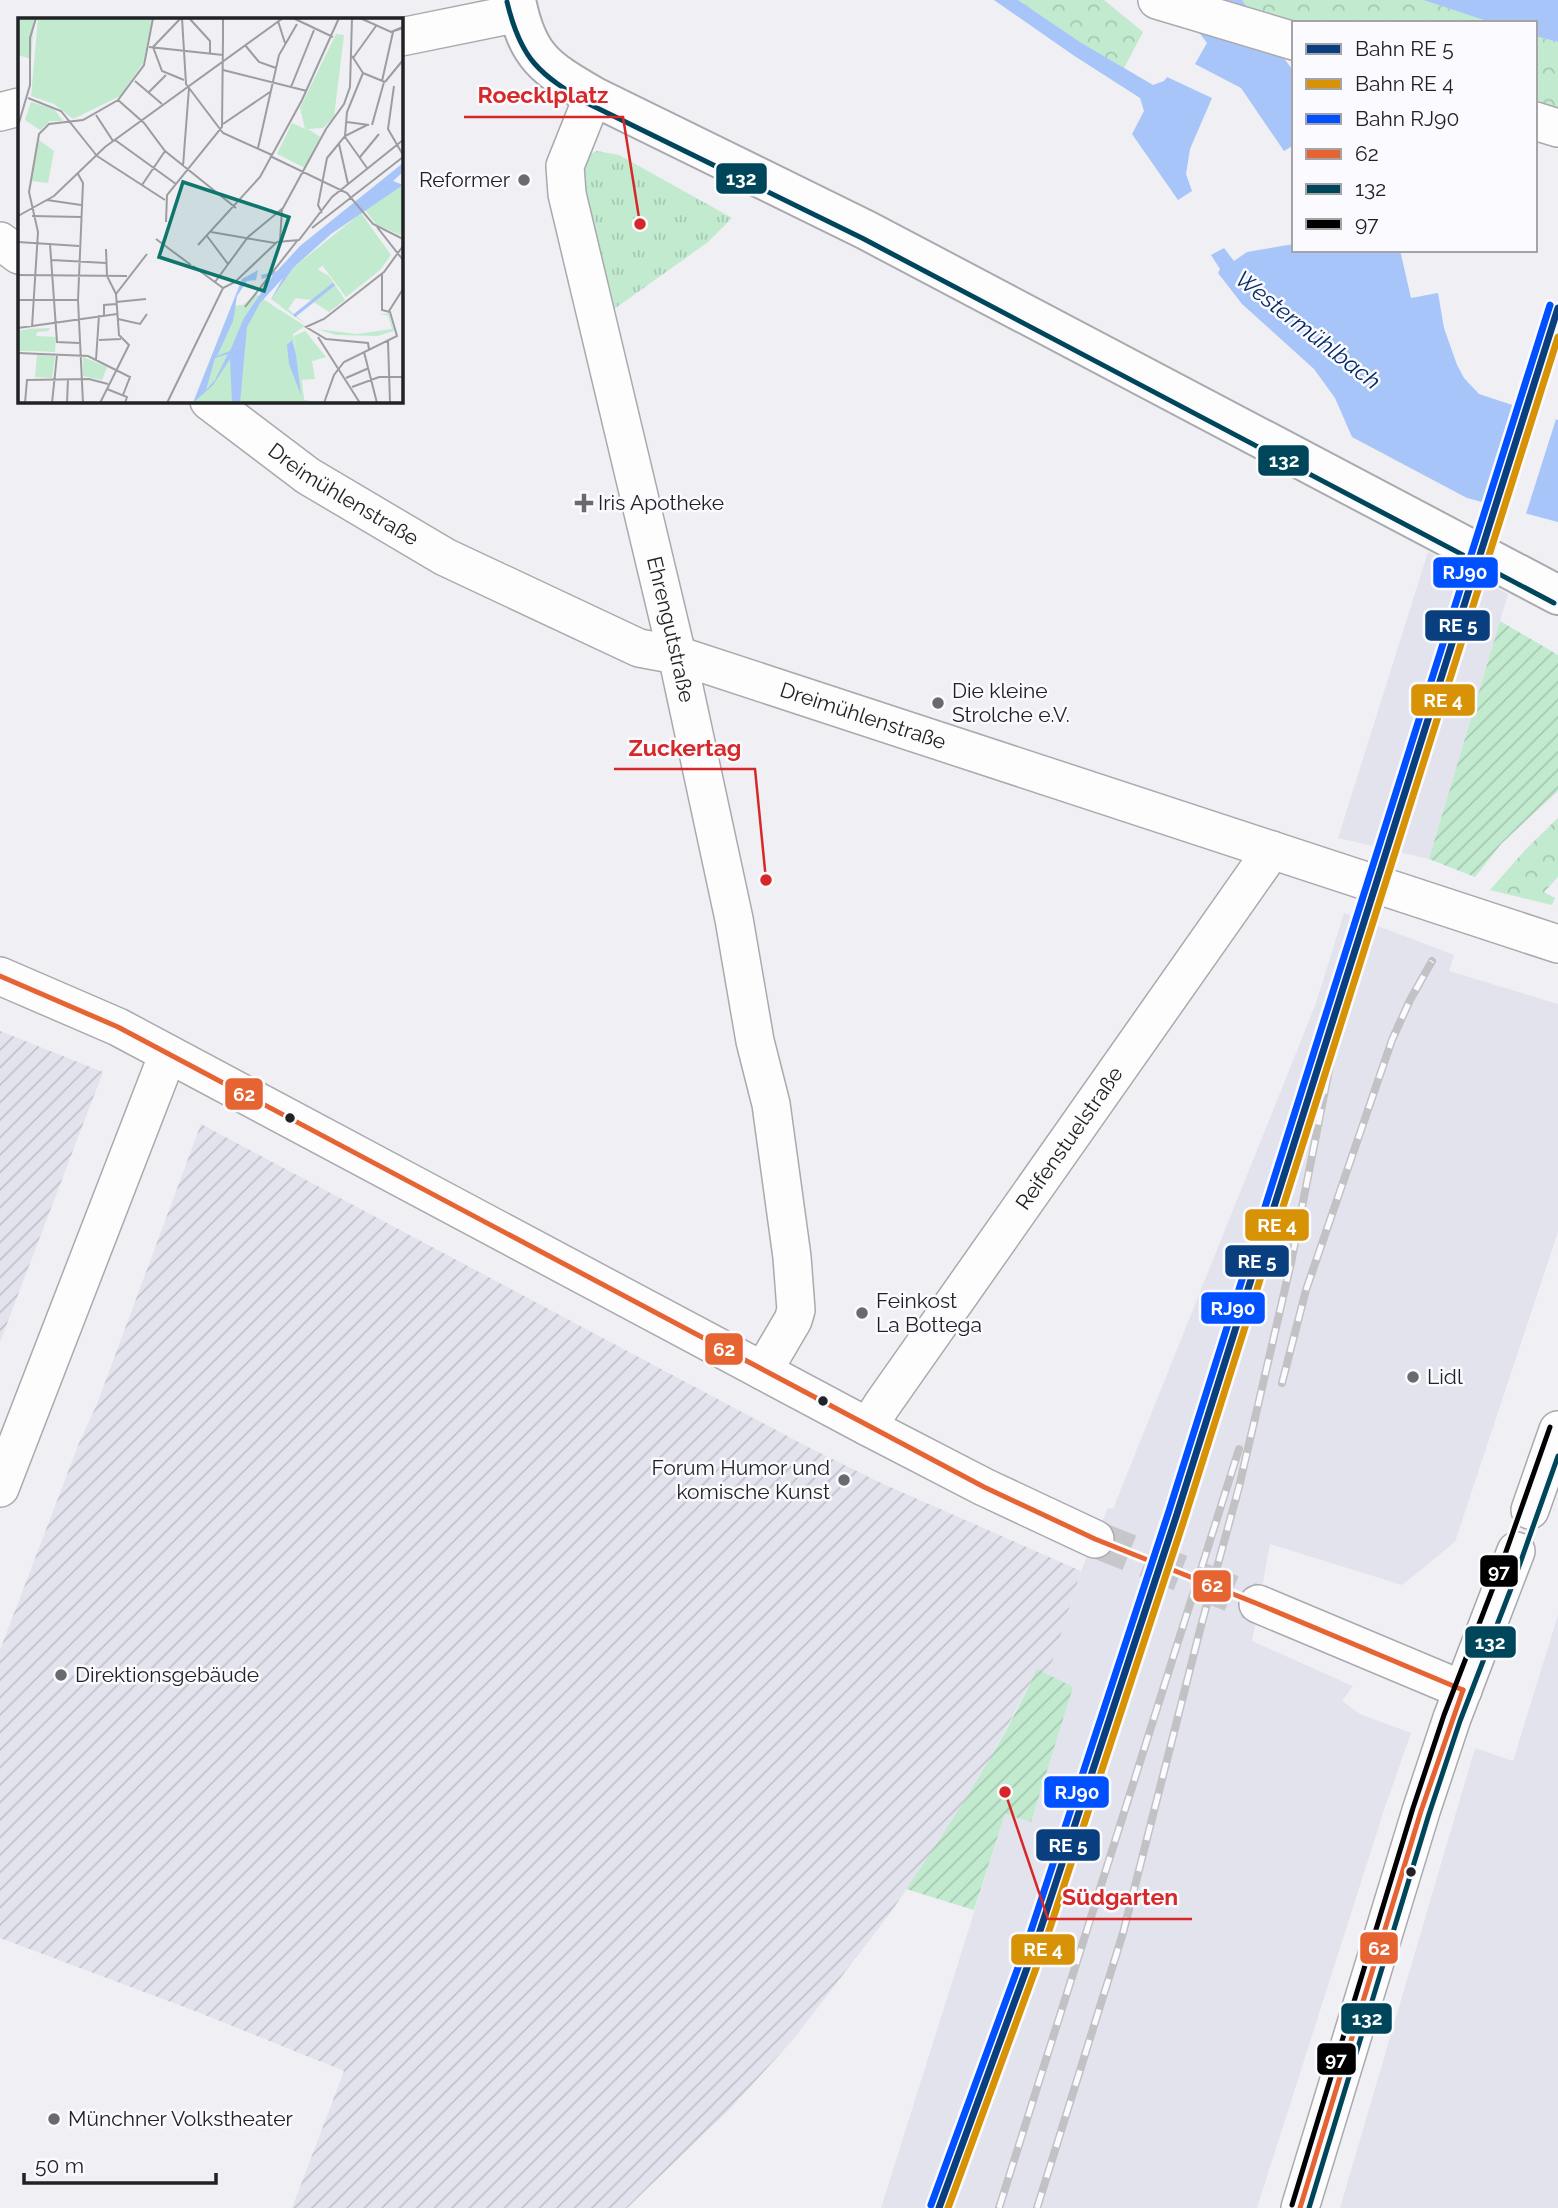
<svg xmlns="http://www.w3.org/2000/svg" width="1558" height="2208" font-family="Raleway,sans-serif">
  <style>
    .built { fill: #e3e3ee }
    .industrial { fill: url(#industrial-furrows) }
    .grass { fill: url(#grass-tufts) }
    .forest { fill: url(#forest-crowns) }
    .garden { fill: url(#garden-furrows) }
    .water { fill: #a7c5f8 }
    .pier { fill: #efeff4 }
    .lines { fill: none; stroke-linecap: round; stroke-linejoin: round }
    .minor-tunnel { stroke: #c6c6cb; stroke-width: 37; stroke-dasharray: 37 18; stroke-linecap: butt }
    .minor-casing { stroke: #aaaaae; stroke-width: 40 }
    .major-casing { stroke: #aaaaae; stroke-width: 42 }
    .minor { stroke: #fdfdfd; stroke-width: 37 }
    .major { stroke: #fdfdfd; stroke-width: 38 }
    .rail-casing { stroke: #c2c2c4; stroke-width: 8 }
    .rail { stroke: #fbfbff; stroke-width: 5; stroke-dasharray: 16; stroke-linecap: butt }
    .bus-1-casing { stroke: #fbfbff; stroke-width: 10 }
    .bus-2-casing { stroke: #fbfbff; stroke-width: 10 }
    .bus-3-casing { stroke: #fbfbff; stroke-width: 10 }
    .bus-1 { stroke: #e66432; stroke-width: 5 }
    .bus-2 { stroke: #00465a; stroke-width: 5 }
    .bus-3 { stroke: #000; stroke-width: 5 }
    .rail-1-casing { stroke: #fbfbff; stroke-width: 12 }
    .rail-2-casing { stroke: #fbfbff; stroke-width: 12 }
    .rail-3-casing { stroke: #fbfbff; stroke-width: 12 }
    .rail-1 { stroke: #093f7f; stroke-width: 7 }
    .rail-2 { stroke: #d79206; stroke-width: 7 }
    .rail-3 { stroke: #0050ff; stroke-width: 7 }
    .poi-dot { fill: #696a6d; stroke: #fbfbff; stroke-width: 2.5 }
    .bus-dot { fill: #212225; stroke: #fbfbff; stroke-width: 2.5 }
    .labels { text-anchor: middle; stroke-width: 5; stroke-linejoin: round; paint-order: stroke }
    .poi-label { font-size: 21px; fill: #212225; stroke: #fbfbff; text-anchor: start }
    .street-label { font-size: 21px; fill: #212225; stroke: #fbfbff }
    .water-label { font-size: 23px; font-style: italic; fill: #062b66; stroke: #fbfbff }
    .inset-river { fill: none; stroke: #a7c5f8; stroke-width: 3.5 }
    .inset-road { fill: none; stroke: #9d9da1; stroke-width: 2 }
    .view { fill: #0f766e; fill-opacity: 0.15; stroke: #0f766e; stroke-width: 3.5 }
    .inset-edge { fill: none; stroke: #212225; stroke-width: 3.5 }
    .leader { fill: none; stroke: #d62828; stroke-width: 2.5 }
    .callout-dot { fill: #d62828; stroke: #fbfbff; stroke-width: 2.5 }
    .callout-label { font-size: 23px; text-anchor: middle; font-weight: bold; fill: #d62828; stroke: #fbfbff; stroke-width: 5; stroke-linejoin: round; paint-order: stroke }
    .line-badge { stroke: #fbfbff; stroke-width: 2.5 }
    .badge-label { font-size: 19px; text-anchor: middle; font-weight: bold; fill: #fff }
  </style>
  <defs>
    <pattern id="industrial-furrows" width="10" height="10" patternUnits="userSpaceOnUse" patternTransform="scale(1.75)"><rect width="10" height="10" fill="#e3e3ee"/><path d="M-1 1l2-2M0 10L10 0M9 11l2-2" fill="none" stroke="#c2c2cc"/></pattern>
    <pattern id="grass-tufts" width="24" height="20" patternUnits="userSpaceOnUse" patternTransform="scale(1.75)"><rect width="24" height="20" fill="#c1eacf"/><path d="M3 7l-1-3M5 7V3M7 7l1-3M15 17l-1-3M17 17v-4M19 17l1-3" fill="none" stroke="#a6c8b2"/></pattern>
    <pattern id="forest-crowns" width="20" height="18" patternUnits="userSpaceOnUse" patternTransform="scale(1.75)"><rect width="20" height="18" fill="#c1eacf"/><path d="M2 6a3 3 0 1 1 6 0M12 15a3 3 0 1 1 6 0" fill="none" stroke="#a6c8b2"/></pattern>
    <pattern id="garden-furrows" width="10" height="10" patternUnits="userSpaceOnUse" patternTransform="scale(1.75)"><rect width="10" height="10" fill="#c1eacf"/><path d="M-1 1l2-2M0 10L10 0M9 11l2-2" fill="none" stroke="#a6c8b2"/></pattern>
  </defs>
  <rect width="100%" height="100%" fill="#efeff4"/>
  <!-- built -->
  <g class="built">
    <polygon points="1428,552 1508,594 1429,859 1338,838"/>
    <polygon points="1344,913 1454,955 1449,971 1558,1004 1558,1232 1455,1542 1402,1585 1270,1544 1252,1641 1353,1686 1342,1701 1360,1714 1411,1733 1385,1807 1257,2208 881,2208 1005,1814 1031,1822 1072,1687 1048,1675 1081,1571 1108,1508 1113,1509 1316,1003"/>
    <polygon points="1558,1615 1558,2208 1340,2208 1475,1748 1513,1761"/>
  </g>
  <!-- industrial -->
  <g class="industrial">
    <polygon points="0,1031 103,1072 0,1342"/>
    <polygon points="201,1124 806,1446 881,1483 1081,1571 1048,1675 1037,1670 984,1770 944,1833 891,1912 796,2036 732,2107 627,2208 292,2208 344,2071 195,2011 0,1938 0,1650 79,1443 97,1404"/>
  </g>
  <!-- grass -->
  <polygon class="grass" points="597,151 619,155 732,218 708,242 610,312 580,159"/>
  <!-- forest -->
  <g class="forest">
    <polygon points="1018,0 1104,0 1143,32 1124,68 1080,42"/>
    <polygon points="1242,0 1423,0 1493,23 1297,23 1248,8"/>
    <polygon points="1535,36 1558,42 1558,108 1535,100"/>
    <polygon points="1558,818 1558,877 1544,892 1555,898 1552,905 1490,890 1526,849"/>
  </g>
  <!-- garden -->
  <g class="garden">
    <polygon points="1500,621 1558,655 1558,791 1501,844 1475,877 1429,859"/>
    <path d="M 1037,1669 L 1073,1687 L 1031,1822 L 1005,1814 L 974,1910 L 906,1889 C 954,1819 1001,1747 1037,1669 Z"/>
  </g>
  <!-- water -->
  <g class="water">
    <polygon points="994,0 1018,0 1080,42 1153,85 1164,81 1167,77 1212,98 1190,149 1186,174 1192,191 1178,200 1132,134 1144,111 1140,98 1073,55"/>
    <polygon points="1175,0 1242,0 1294,72 1294,145 1284,151 1241,88 1195,64 1207,43"/>
    <polygon points="1423,0 1558,0 1558,42 1535,36 1535,23 1493,23"/>
    <polygon points="1294,244 1294,250 1400,250 1411,298 1438,293 1444,328 1457,365 1464,378 1479,394 1558,420 1558,522 1467,498 1352,437 1335,398 1314,369 1242,304 1218,273 1220,269 1211,255 1224,248 1234,261 1247,252"/>
  </g>
  <!-- pier -->
  <polygon class="pier" points="1518,403 1557,416 1525,517 1486,507"/>
  <g class="lines">
    <!-- minor-tunnel -->
    <polyline class="minor-tunnel" points="1095,1539 1258,1604"/>
    <defs>
      <g id="minor">
        <polyline points="1157,0 1294,41"/>
        <polyline points="401,37 519,13"/>
        <path id="s1" d="M 593,96 L 565,166 L 567,194 L 677,655 L 734,919 L 755,1041 L 771,1104 L 792,1257 L 796,1310 L 793,1320 L 763,1371"/>
        <polyline points="0,112 19,107"/>
        <polyline points="1535,121 1558,128"/>
        <polyline points="0,241 19,255"/>
        <path id="s2" d="M 209,401 L 308,476 L 445,557 L 639,648 L 677,655 L 1558,944"/>
        <polyline points="0,976 118,1027 868,1427 984,1487 1095,1539"/>
        <path id="s3" d="M 868,1427 L 882,1405 L 1272,850"/>
        <polyline points="0,1488 168,1054"/>
        <polyline points="1530,1510 1558,1430"/>
        <polyline points="1258,1604 1463,1690"/>
        <polyline points="1300,2208 1421,1811 1452,1718 1516,1551"/>
      </g>
      <path id="major" d="M 516,0 C 527,57 545,68 593,96 L 866,230 L 1558,595"/>
    </defs>
    <!-- minor casing -->
    <use href="#minor" class="minor-casing"/>
    <!-- major casing -->
    <use href="#major" class="major-casing"/>
    <!-- minor -->
    <use href="#minor" class="minor"/>
    <!-- major -->
    <use href="#major" class="major"/>
    <defs>
      <g id="rail">
        <polyline points="1282,1383 1306,1290 1392,1040 1410,1000 1432,961"/>
        <polyline points="999,2208 1239,1449"/>
        <polyline points="1037,2208 1123,1933 1201,1626 1239,1487 1291,1263 1339,1019 1369,907"/>
      </g>
    </defs>
    <!-- rail casing -->
    <use href="#rail" class="rail-casing"/>
    <!-- rail -->
    <use href="#rail" class="rail"/>
    <defs>
      <g id="bus-1">
        <polyline points="0,976 118,1027 984,1487 1095,1539 1258,1604 1463,1690"/>
        <polyline points="1300,2208 1421,1811 1463,1690"/>
      </g>
      <g id="bus-2">
        <path d="M 507,2 C 521,60 539,74 589,104 L 862,238 L 1554,603"/>
        <polyline points="1309,2208 1429,1814 1460,1721 1512,1586 1558,1456"/>
      </g>
      <polyline id="bus-3" points="1292,2205 1413,1808 1444,1715 1496,1580 1550,1427"/>
    </defs>
    <!-- bus-1 casing -->
    <use href="#bus-1" class="bus-1-casing"/>
    <!-- bus-2 casing -->
    <use href="#bus-2" class="bus-2-casing"/>
    <!-- bus-3 casing -->
    <use href="#bus-3" class="bus-3-casing"/>
    <!-- bus-1 -->
    <use href="#bus-1" class="bus-1"/>
    <!-- bus-2 -->
    <use href="#bus-2" class="bus-2"/>
    <!-- bus-3 -->
    <use href="#bus-3" class="bus-3"/>
    <defs>
      <polyline id="rail-1" points="939,2208 1035,1946 1176,1517 1558,308"/>
      <polyline id="rail-2" points="948,2208 1043,1949 1184,1520 1558,337"/>
      <polyline id="rail-3" points="931,2205 1027,1943 1168,1514 1550,305"/>
    </defs>
    <!-- rail-1 casing -->
    <use href="#rail-1" class="rail-1-casing"/>
    <!-- rail-2 casing -->
    <use href="#rail-2" class="rail-2-casing"/>
    <!-- rail-3 casing -->
    <use href="#rail-3" class="rail-3-casing"/>
    <!-- rail-1 -->
    <use href="#rail-1" class="rail-1"/>
    <!-- rail-2 -->
    <use href="#rail-2" class="rail-2"/>
    <!-- rail-3 -->
    <use href="#rail-3" class="rail-3"/>
  </g>
  <!-- markers -->
  <g class="poi-dot">
    <circle cx="524" cy="180" r="7"/>
    <path d="M580.5 492.5h7v7h7v7h-7v7h-7v-7h-7v-7h7z"/>
    <circle cx="938" cy="703" r="7"/>
    <circle cx="862" cy="1313" r="7"/>
    <circle cx="1413" cy="1377" r="7"/>
    <circle cx="844" cy="1480" r="7"/>
    <circle cx="61" cy="1675" r="7"/>
    <circle cx="54" cy="2119" r="7"/>
  </g>
  <g class="bus-dot">
    <circle cx="290" cy="1118" r="6"/>
    <circle cx="823" cy="1401" r="6"/>
    <circle cx="1411" cy="1872" r="6"/>
  </g>
  <g class="labels">
    <!-- poi labels -->
    <g class="poi-label">
      <text x="510" y="187" text-anchor="end">Reformer</text>
      <text x="598" y="510">Iris Apotheke</text>
      <text x="952" y="698">Die kleine<tspan x="952" dy="24">Strolche e.V.</tspan></text>
      <text x="876" y="1308">Feinkost<tspan x="876" dy="24">La Bottega</tspan></text>
      <text x="1427" y="1384">Lidl</text>
      <text x="830" y="1475" text-anchor="end">Forum Humor und<tspan x="830" dy="24">komische Kunst</tspan></text>
      <text x="75" y="1682">Direktionsgebäude</text>
      <text x="68" y="2126">Münchner Volkstheater</text>
    </g>
    <!-- street labels -->
    <g class="street-label">
      <text dy="7" stroke="none"><textPath href="#s2" startOffset="164">Dreimühlenstraße</textPath></text>
      <text dy="7" stroke="none"><textPath href="#s1" startOffset="551">Ehrengutstraße</textPath></text>
      <text dy="7" stroke="none"><textPath href="#s2" startOffset="732">Dreimühlenstraße</textPath></text>
      <text dy="7" stroke="none"><textPath href="#s3" startOffset="352">Reifenstuelstraße</textPath></text>
    </g>
    <!-- water labels -->
    <g class="water-label">
      <text transform="translate(1308 330) rotate(38)" y="8">Westermühlbach</text>
    </g>
  </g>
  <!-- overview -->
  <g transform="translate(18 18)">
    <rect width="385" height="385" fill="#efeff4"/>
    <path d="M 20,0 L 134,0 L 125,45 L 102,78 L 55,101 L 36,86 L 13,78 ZM 385,167 L 385,218 L 358,206 L 347,192 ZM 343,195 L 373,237 L 341,217 L 298,253 L 268,292 L 253,281 L 275,250 ZM 238,276 L 266,295 L 282,344 L 286,382 L 303,385 L 175,385 L 213,289 L 225,287 ZM 371,295 L 376,313 L 359,318 L 318,317 L 299,311 L 339,316 L 374,311 L 370,297 L 361,297 Z" fill="#c1eacf"/>
    <path d="M 0,0 L 16,0 L 13,41 L 0,37 ZM 13,84 L 36,91 L 45,103 L 32,103 L 22,112 L 7,102 ZM 385,178 L 385,193 L 372,195 L 374,203 L 385,198 L 385,218 L 358,206 L 354,192 L 361,195 ZM 339,213 L 343,216 L 299,250 L 270,291 L 288,306 L 263,289 L 264,280 L 284,257 ZM 238,276 L 211,339 L 187,373 L 215,303 L 216,288 L 225,287 ZM 262,292 L 287,308 L 275,316 L 286,382 L 303,385 L 235,385 L 238,330 ZM 260,356 L 273,358 L 272,369 L 266,369 L 275,375 L 269,376 L 269,384 L 261,384 L 258,379 L 256,384 L 249,382 L 255,372 L 244,359 ZM 32,310 L 30,313 L 19,314 L 18,318 L 38,319 L 37,334 L 16,333 L 9,311 ZM 212,340 L 214,385 L 179,385 L 200,360 Z" fill="#c1eacf" fill-rule="evenodd"/>
    <path d="M 318,16 L 326,17 L 316,99 L 305,110 L 290,111 L 302,119 L 287,150 L 259,136 L 274,105 L 287,111 L 282,90 Z" fill="#c1eacf"/>
    <path d="M 299,251 L 311,258 L 327,282 L 311,294 L 293,282 L 277,280 Z" fill="#c1eacf"/>
    <path d="M 21,122 L 36,133 L 30,165 L 13,163 ZM 341,217 L 363,224 L 373,237 L 362,252 L 328,279 L 304,247 ZM 12,311 L 16,333 L 0,333 L 0,313 ZM 287,313 L 308,339 L 294,343 L 297,361 L 282,362 L 276,318 ZM 19,337 L 37,338 L 34,360 L 17,359 ZM 65,339 L 89,349 L 84,362 L 65,358 Z" fill="#c1eacf"/>
    <path d="M 385,145 L 385,154 L 375,163 L 385,167 L 313,216 L 275,250 L 252,283 L 265,260 L 242,285 L 229,309 L 222,385 L 214,385 L 212,341 L 195,367 L 175,385 L 224,261 L 240,252 L 238,262 L 229,263 L 219,278 L 215,303 L 199,338 L 212,333 L 226,300 L 255,257 L 244,261 L 243,257 L 259,253 L 282,228 ZM 210,336 L 197,362 L 188,372 L 197,340 ZM 274,322 L 278,337 L 283,377 L 271,346 L 269,327 Z" fill="#a7c5f8" fill-rule="evenodd"/>
    <path class="inset-river" d="M 276,298 L 316,266"/>
    <path class="inset-road" d="M 164,0 L 168,66 L 205,115 L 254,137M 171,0 L 192,23 L 192,35M 275,0 L 315,19M 342,0 L 373,14 L 385,9M 342,0 L 373,14 L 385,10M 260,3 L 267,25M 205,22 L 205,0M 227,27 L 241,44 L 258,50M 131,29 L 205,37M 135,29 L 144,53 L 166,62M 135,29 L 163,0M 335,40 L 358,8M 205,52 L 289,73M 345,55 L 367,64M 117,63 L 144,86M 364,63 L 375,14M 367,64 L 385,42M 376,68 L 370,111 L 385,137M 273,69 L 296,12M 131,74 L 148,57M 10,80 L 43,93 L 79,138M 100,82 L 126,105 L 147,133 L 218,190M 78,97 L 95,123M 329,104 L 351,107M 205,106 L 252,74M 354,107 L 366,64M 0,108 L 12,67 L 12,20 L 18,0M 327,118 L 329,94 L 345,55 L 334,38M 327,119 L 349,150M 97,122 L 158,166M 321,126 L 330,166M 240,130 L 261,37 L 279,6M 79,138 L 147,182M 252,138 L 329,175 L 355,206 L 385,221M 342,139 L 361,116M 165,148 L 171,70M 60,156 L 65,165 L 60,282 L 65,385M 124,167 L 147,133M 29,182 L 63,187M 304,195 L 300,187 L 309,140 L 327,118 L 349,107M 0,198 L 36,178 L 87,129 L 265,0M 14,198 L 63,199M 148,204 L 149,177 L 204,109 L 205,20M 359,209 L 385,242M 294,210 L 385,139M 193,214 L 257,225M 189,218 L 210,246M 138,221 L 173,247M 262,223 L 264,191M 0,224 L 61,228M 32,226 L 39,324 L 61,325M 180,227 L 242,159 L 284,82 L 321,0M 88,231 L 89,258 L 98,276M 34,242 L 88,245M 175,248 L 205,270M 0,257 L 109,258M 197,264 L 230,219 L 265,190 L 308,111 L 326,86 L 332,69 L 334,0M 0,282 L 60,282M 98,284 L 128,281M 227,289 L 279,223M 371,293 L 385,271M 86,297 L 86,287 L 98,286M 100,301 L 122,306 L 129,296M 14,309 L 20,214 L 11,174 L 21,116 L 31,106 L 65,102 L 100,82 L 126,47 L 135,0M 0,310 L 99,296M 300,319 L 342,385M 81,322 L 103,321M 370,323 L 372,385M 351,331 L 350,325 L 308,321 L 288,309 L 306,301 L 366,254 L 385,228M 346,334 L 359,385M 0,335 L 70,338 L 112,359 L 105,377M 78,342 L 81,297M 328,360 L 351,350M 334,369 L 361,359 L 385,359M 89,371 L 109,379 L 107,385M 7,385 L 9,362 L 71,361 L 90,366M 34,385 L 39,337M 49,385 L 50,361M 82,385 L 111,327 L 101,317 L 98,276 L 129,236M 149,385 L 205,270 L 217,264 L 259,224 L 281,222 L 314,179 L 385,122M 306,385 L 316,357 L 326,344 L 379,318 L 372,294 L 364,292 L 364,256"/>
    <path class="view" d="M 165,164 L 271,199 L 246,273 L 141,239 Z"/>
    <rect width="385" height="385" class="inset-edge"/>
  </g>
  <!-- callouts -->
  <path class="leader" d="M640 224L623 117H464M766 880L755 769H614M1005 1792L1048 1919H1192"/>
  <g class="callout-dot">
    <circle cx="640" cy="224" r="7"/>
    <circle cx="766" cy="880" r="7"/>
    <circle cx="1005" cy="1792" r="7"/>
  </g>
  <g class="callout-label">
    <text x="543" y="103">Roecklplatz</text>
    <text x="685" y="756">Zuckertag</text>
    <text x="1120" y="1905">Südgarten</text>
  </g>
  <g class="line-badge">
    <rect x="715" y="162" width="53" height="33" rx="7" fill="#00465a"/>
    <rect x="1257" y="444" width="53" height="33" rx="7" fill="#00465a"/>
    <rect x="1432" y="556" width="67" height="33" rx="7" fill="#0050ff"/>
    <rect x="1424" y="609" width="67" height="33" rx="7" fill="#093f7f"/>
    <rect x="1410" y="683" width="66" height="34" rx="7" fill="#d79206"/>
    <rect x="224" y="1077" width="40" height="34" rx="7" fill="#e66432"/>
    <rect x="1244" y="1208" width="66" height="34" rx="7" fill="#d79206"/>
    <rect x="1224" y="1244" width="66" height="34" rx="7" fill="#093f7f"/>
    <rect x="1200" y="1291" width="66" height="34" rx="7" fill="#0050ff"/>
    <rect x="704" y="1332" width="40" height="34" rx="7" fill="#e66432"/>
    <rect x="1479" y="1554" width="40" height="34" rx="7" fill="#000"/>
    <rect x="1192" y="1569" width="40" height="34" rx="7" fill="#e66432"/>
    <rect x="1464" y="1625" width="53" height="34" rx="7" fill="#00465a"/>
    <rect x="1043" y="1775" width="67" height="34" rx="7" fill="#0050ff"/>
    <rect x="1035" y="1828" width="66" height="34" rx="7" fill="#093f7f"/>
    <rect x="1359" y="1931" width="40" height="34" rx="7" fill="#e66432"/>
    <rect x="1010" y="1933" width="66" height="33" rx="7" fill="#d79206"/>
    <rect x="1340" y="2002" width="53" height="33" rx="7" fill="#00465a"/>
    <rect x="1316" y="2042" width="41" height="34" rx="7" fill="#000"/>
  </g>
  <g class="badge-label">
    <text x="741" y="185">132</text>
    <text x="1284" y="467">132</text>
    <text x="1465" y="579">RJ90</text>
    <text x="1458" y="632">RE 5</text>
    <text x="1443" y="707">RE 4</text>
    <text x="244" y="1101">62</text>
    <text x="1277" y="1232">RE 4</text>
    <text x="1257" y="1268">RE 5</text>
    <text x="1233" y="1315">RJ90</text>
    <text x="724" y="1356">62</text>
    <text x="1499" y="1578">97</text>
    <text x="1212" y="1592">62</text>
    <text x="1490" y="1649">132</text>
    <text x="1077" y="1799">RJ90</text>
    <text x="1068" y="1852">RE 5</text>
    <text x="1379" y="1955">62</text>
    <text x="1043" y="1956">RE 4</text>
    <text x="1367" y="2025">132</text>
    <text x="1336" y="2066">97</text>
  </g>
  <!-- legend -->
  <rect x="1292" y="21" width="245" height="231" fill="#fbfbff" stroke="#a4a4a8" stroke-width="2"/>
  <rect x="1306" y="44" width="35" height="10" fill="#093f7f" stroke="#a4a4a8" stroke-width="2"/>
  <text x="1355" y="56" font-size="21" fill="#212225">Bahn RE 5</text>
  <rect x="1306" y="79" width="35" height="10" fill="#d79206" stroke="#a4a4a8" stroke-width="2"/>
  <text x="1355" y="91" font-size="21" fill="#212225">Bahn RE 4</text>
  <rect x="1306" y="114" width="35" height="10" fill="#0050ff" stroke="#a4a4a8" stroke-width="2"/>
  <text x="1355" y="126" font-size="21" fill="#212225">Bahn RJ90</text>
  <rect x="1306" y="149" width="35" height="10" fill="#e66432" stroke="#a4a4a8" stroke-width="2"/>
  <text x="1355" y="161" font-size="21" fill="#212225">62</text>
  <rect x="1306" y="184" width="35" height="10" fill="#00465a" stroke="#a4a4a8" stroke-width="2"/>
  <text x="1355" y="196" font-size="21" fill="#212225">132</text>
  <rect x="1306" y="219" width="35" height="10" fill="#000000" stroke="#a4a4a8" stroke-width="2"/>
  <text x="1355" y="231" font-size="21" fill="#212225">97</text>
  <!-- scale -->
  <path d="M24 2173v10h192v-10" fill="none" stroke="#212225" stroke-width="3.5"/>
  <text x="35" y="2173" font-size="21" fill="#212225" stroke="#fbfbff" stroke-width="5" paint-order="stroke">50 m</text>
</svg>
